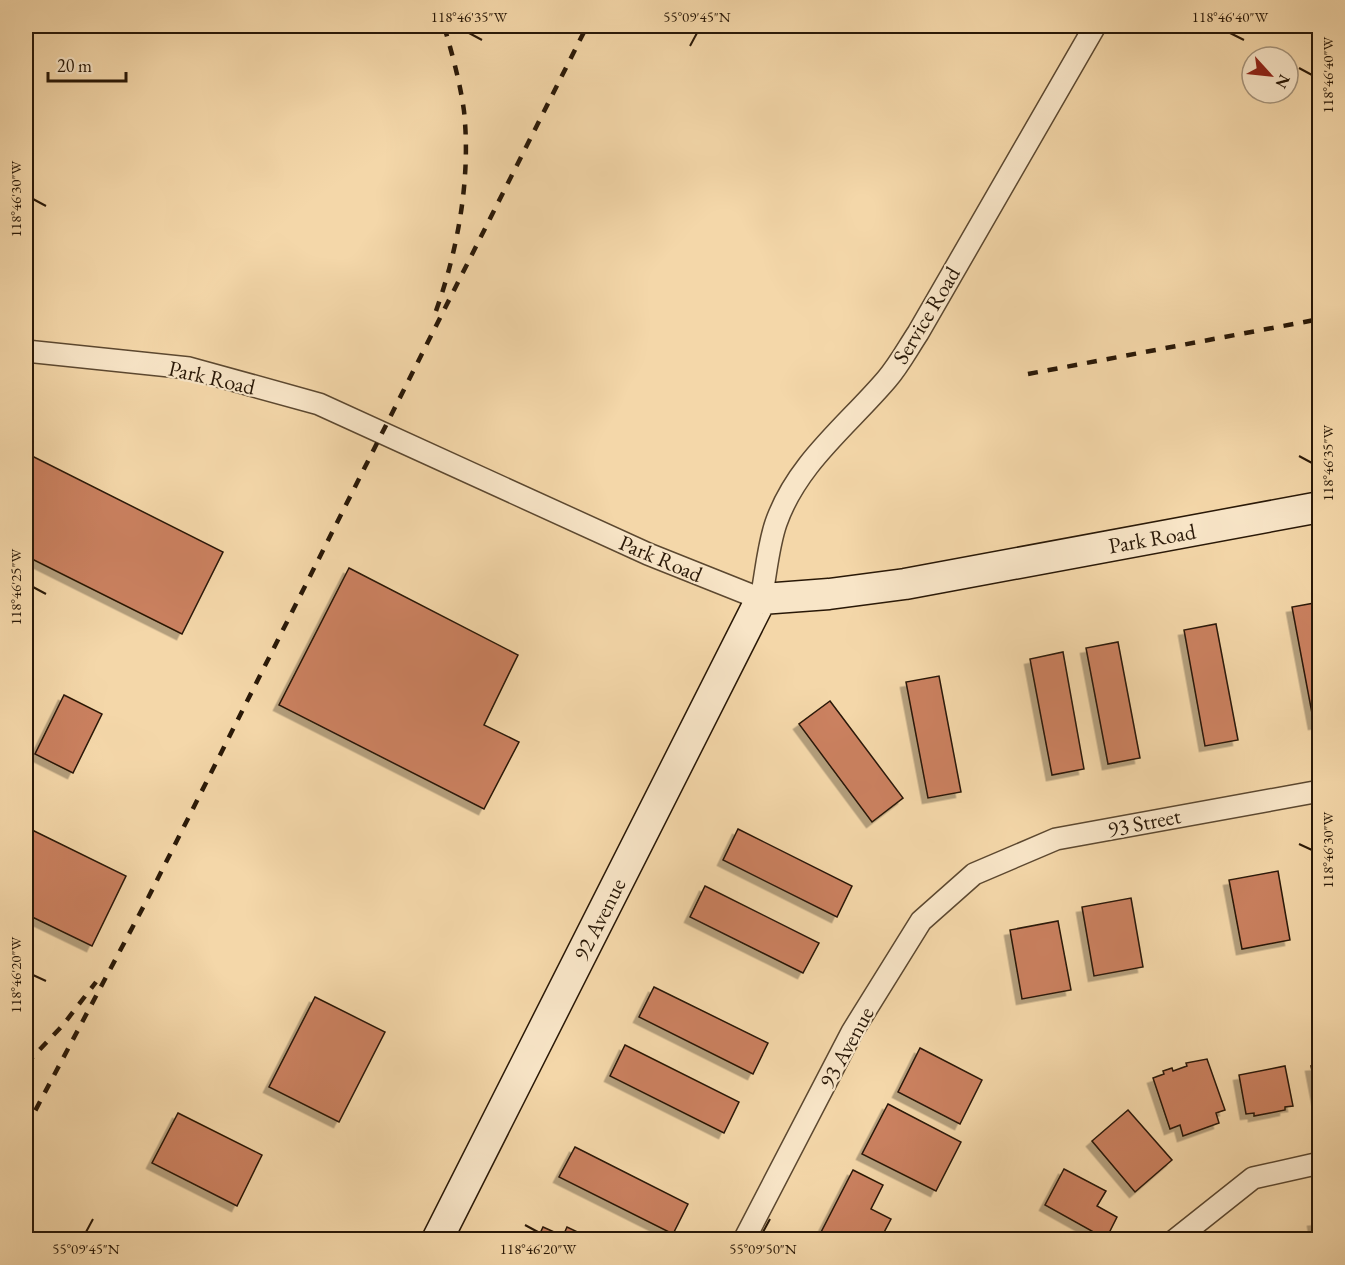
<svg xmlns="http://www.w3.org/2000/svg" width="1345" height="1265" font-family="'EB Garamond',serif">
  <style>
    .building { fill: #cb8160; stroke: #291807; stroke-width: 1.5; filter: url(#shadow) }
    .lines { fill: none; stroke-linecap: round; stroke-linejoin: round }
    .street-casing { stroke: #5c4830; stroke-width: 24 }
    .secondary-casing { stroke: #291807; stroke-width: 33 }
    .street { stroke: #f8e5c7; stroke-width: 21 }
    .secondary { stroke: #f8e5c7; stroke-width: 30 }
    .rail { stroke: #291807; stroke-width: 4.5; stroke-dasharray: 10 10; stroke-linecap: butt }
    .ticks { fill: none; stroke: #291807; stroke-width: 2 }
    .labels { text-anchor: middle; stroke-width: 4.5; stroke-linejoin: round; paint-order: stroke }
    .street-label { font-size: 22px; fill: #291807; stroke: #f8e5c7 }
    .neatline { fill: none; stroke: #291807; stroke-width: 2 }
    .ticks-label { font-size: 15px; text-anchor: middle; fill: #291807 }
  </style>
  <defs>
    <filter id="shadow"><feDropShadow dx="-5.5" dy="5.5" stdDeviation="0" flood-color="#0004"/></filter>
  </defs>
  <rect width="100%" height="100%" fill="#f4d7a9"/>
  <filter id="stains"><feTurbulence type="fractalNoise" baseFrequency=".00333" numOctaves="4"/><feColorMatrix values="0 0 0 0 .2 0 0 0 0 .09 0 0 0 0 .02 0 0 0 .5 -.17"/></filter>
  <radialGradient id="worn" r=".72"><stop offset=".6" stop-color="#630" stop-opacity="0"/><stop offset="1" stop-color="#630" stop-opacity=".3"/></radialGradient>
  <!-- building -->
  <g class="building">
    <polygon points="26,453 223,552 182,634 26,556"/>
    <polygon points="349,568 518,655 484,725 519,742 484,809 279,705"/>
    <polygon points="1320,602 1320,723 1314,724 1292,607"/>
    <polygon points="1216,624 1238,740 1205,746 1184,630"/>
    <polygon points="1118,642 1140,758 1108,764 1086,648"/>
    <polygon points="1063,652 1084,769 1052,775 1030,659"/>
    <polygon points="939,676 961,792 928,798 906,682"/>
    <polygon points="64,695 102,714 73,773 35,754"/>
    <polygon points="830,701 903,798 872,822 799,724"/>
    <polygon points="26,827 126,876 92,946 26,914"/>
    <polygon points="738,829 852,886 837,917 723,860"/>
    <polygon points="1278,871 1290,940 1242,949 1229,880"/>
    <polygon points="705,886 819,943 803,973 690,917"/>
    <polygon points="1131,898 1143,967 1094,976 1082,907"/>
    <polygon points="1058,921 1071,990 1022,999 1010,930"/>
    <polygon points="654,987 768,1043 753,1074 639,1017"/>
    <polygon points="315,997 385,1032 339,1122 269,1087"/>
    <polygon points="625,1045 739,1102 724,1133 610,1076"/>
    <polygon points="920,1048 982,1080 960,1124 898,1092"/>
    <polygon points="1207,1059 1225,1110 1216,1113 1219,1123 1183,1136 1180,1125 1170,1129 1153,1078 1164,1074 1163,1071 1172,1068 1173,1071 1187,1066 1186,1063"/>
    <polygon points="1320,1065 1320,1107 1319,1107 1311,1066"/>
    <polygon points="1285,1066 1293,1106 1285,1107 1285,1110 1254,1116 1254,1113 1246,1114 1239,1075"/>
    <polygon points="888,1104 961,1142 936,1191 862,1154"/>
    <polygon points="1128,1110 1172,1160 1135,1192 1092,1141"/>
    <polygon points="178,1113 262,1155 237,1206 152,1163"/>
    <polygon points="575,1147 688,1204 673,1234 559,1177"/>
    <polygon points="1064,1169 1106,1191 1097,1206 1117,1217 1106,1239 1045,1205"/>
    <polygon points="853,1170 883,1185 871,1209 891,1219 880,1240 817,1240"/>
    <polygon points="1320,1220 1320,1240 1306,1240 1316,1238 1313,1221"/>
    <polygon points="543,1227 563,1236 567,1227 584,1235 581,1240 537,1240"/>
  </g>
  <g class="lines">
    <defs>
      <g id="street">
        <path d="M 26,351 L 189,368 L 319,404 L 648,554 L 761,599 C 766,574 768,546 776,523 C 797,463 848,425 887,379 C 899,365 908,348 918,333 L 1095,26"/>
        <polyline points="744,1240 852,1032 921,921 974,874 1056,839 1320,791"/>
        <polyline points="1175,1240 1253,1178 1320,1163"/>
      </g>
      <polyline id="secondary" points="437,1240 761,599 829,594 905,584 1320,507"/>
    </defs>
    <!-- street casing -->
    <use href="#street" class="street-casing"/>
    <!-- secondary casing -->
    <use href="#secondary" class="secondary-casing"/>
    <!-- street -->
    <use href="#street" class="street"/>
    <!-- secondary -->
    <use href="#secondary" class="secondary"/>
    <!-- rail -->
    <g class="rail">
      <path d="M 436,311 C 458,249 471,178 464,111 C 460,82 452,53 444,26"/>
      <polyline points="1028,374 1320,319"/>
      <polyline points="26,1064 63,1025 96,982"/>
      <polyline points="26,1128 148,898 587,26"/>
    </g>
  </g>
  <!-- ticks -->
  <path class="ticks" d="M 469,33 L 482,40M 1230,33 L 1244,40M 690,46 L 697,33M 1299,68 L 1312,75M 33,199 L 46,206M 1299,456 L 1312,463M 33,587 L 46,594M 1299,844 L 1312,850M 33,975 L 46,981M 525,1225 L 538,1232M 86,1232 L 93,1219M 763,1232 L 770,1219"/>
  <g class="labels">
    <!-- street labels -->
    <g class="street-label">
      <text transform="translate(926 315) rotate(-59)" y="8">Service Road</text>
      <text transform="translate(212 377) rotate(13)" y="8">Park Road</text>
      <text transform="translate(1152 538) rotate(-10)" y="8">Park Road</text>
      <text transform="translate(661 558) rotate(23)" y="8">Park Road</text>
      <text transform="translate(1144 822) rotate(-11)" y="8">93 Street</text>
      <text transform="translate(599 919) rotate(-63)" y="8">92 Avenue</text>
      <text transform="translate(846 1047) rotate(-61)" y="8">93 Avenue</text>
    </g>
  </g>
  <!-- margin -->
  <rect width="1345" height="1265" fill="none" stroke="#f4d7a9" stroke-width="66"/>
  <!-- north arrow -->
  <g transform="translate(1270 75) rotate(117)"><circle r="28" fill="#f8e5c7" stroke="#a5937a" stroke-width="1.5"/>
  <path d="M0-4.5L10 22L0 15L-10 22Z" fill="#8f2418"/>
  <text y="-9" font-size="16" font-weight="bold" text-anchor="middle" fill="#291807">N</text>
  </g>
  <!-- scale -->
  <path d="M48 72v9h78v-9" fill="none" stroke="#291807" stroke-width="3"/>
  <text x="57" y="72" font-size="18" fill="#291807" stroke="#f8e5c7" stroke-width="4.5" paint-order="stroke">20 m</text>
  <rect x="33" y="33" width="1279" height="1199" class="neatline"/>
  <g class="ticks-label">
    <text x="469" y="22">118°46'35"W</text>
    <text x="697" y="22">55°09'45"N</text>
    <text x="1230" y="22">118°46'40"W</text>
    <text transform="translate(1328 75) rotate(-90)" y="5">118°46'40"W</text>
    <text transform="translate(16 199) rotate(-90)" y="5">118°46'30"W</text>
    <text transform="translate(1328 463) rotate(-90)" y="5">118°46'35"W</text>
    <text transform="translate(16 587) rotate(-90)" y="5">118°46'25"W</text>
    <text transform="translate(1328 850) rotate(-90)" y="5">118°46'30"W</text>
    <text transform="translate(16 975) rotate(-90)" y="5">118°46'20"W</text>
    <text x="86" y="1254">55°09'45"N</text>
    <text x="538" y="1254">118°46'20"W</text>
    <text x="763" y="1254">55°09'50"N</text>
  </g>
  <rect width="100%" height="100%" filter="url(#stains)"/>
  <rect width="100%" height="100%" fill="url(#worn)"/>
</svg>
